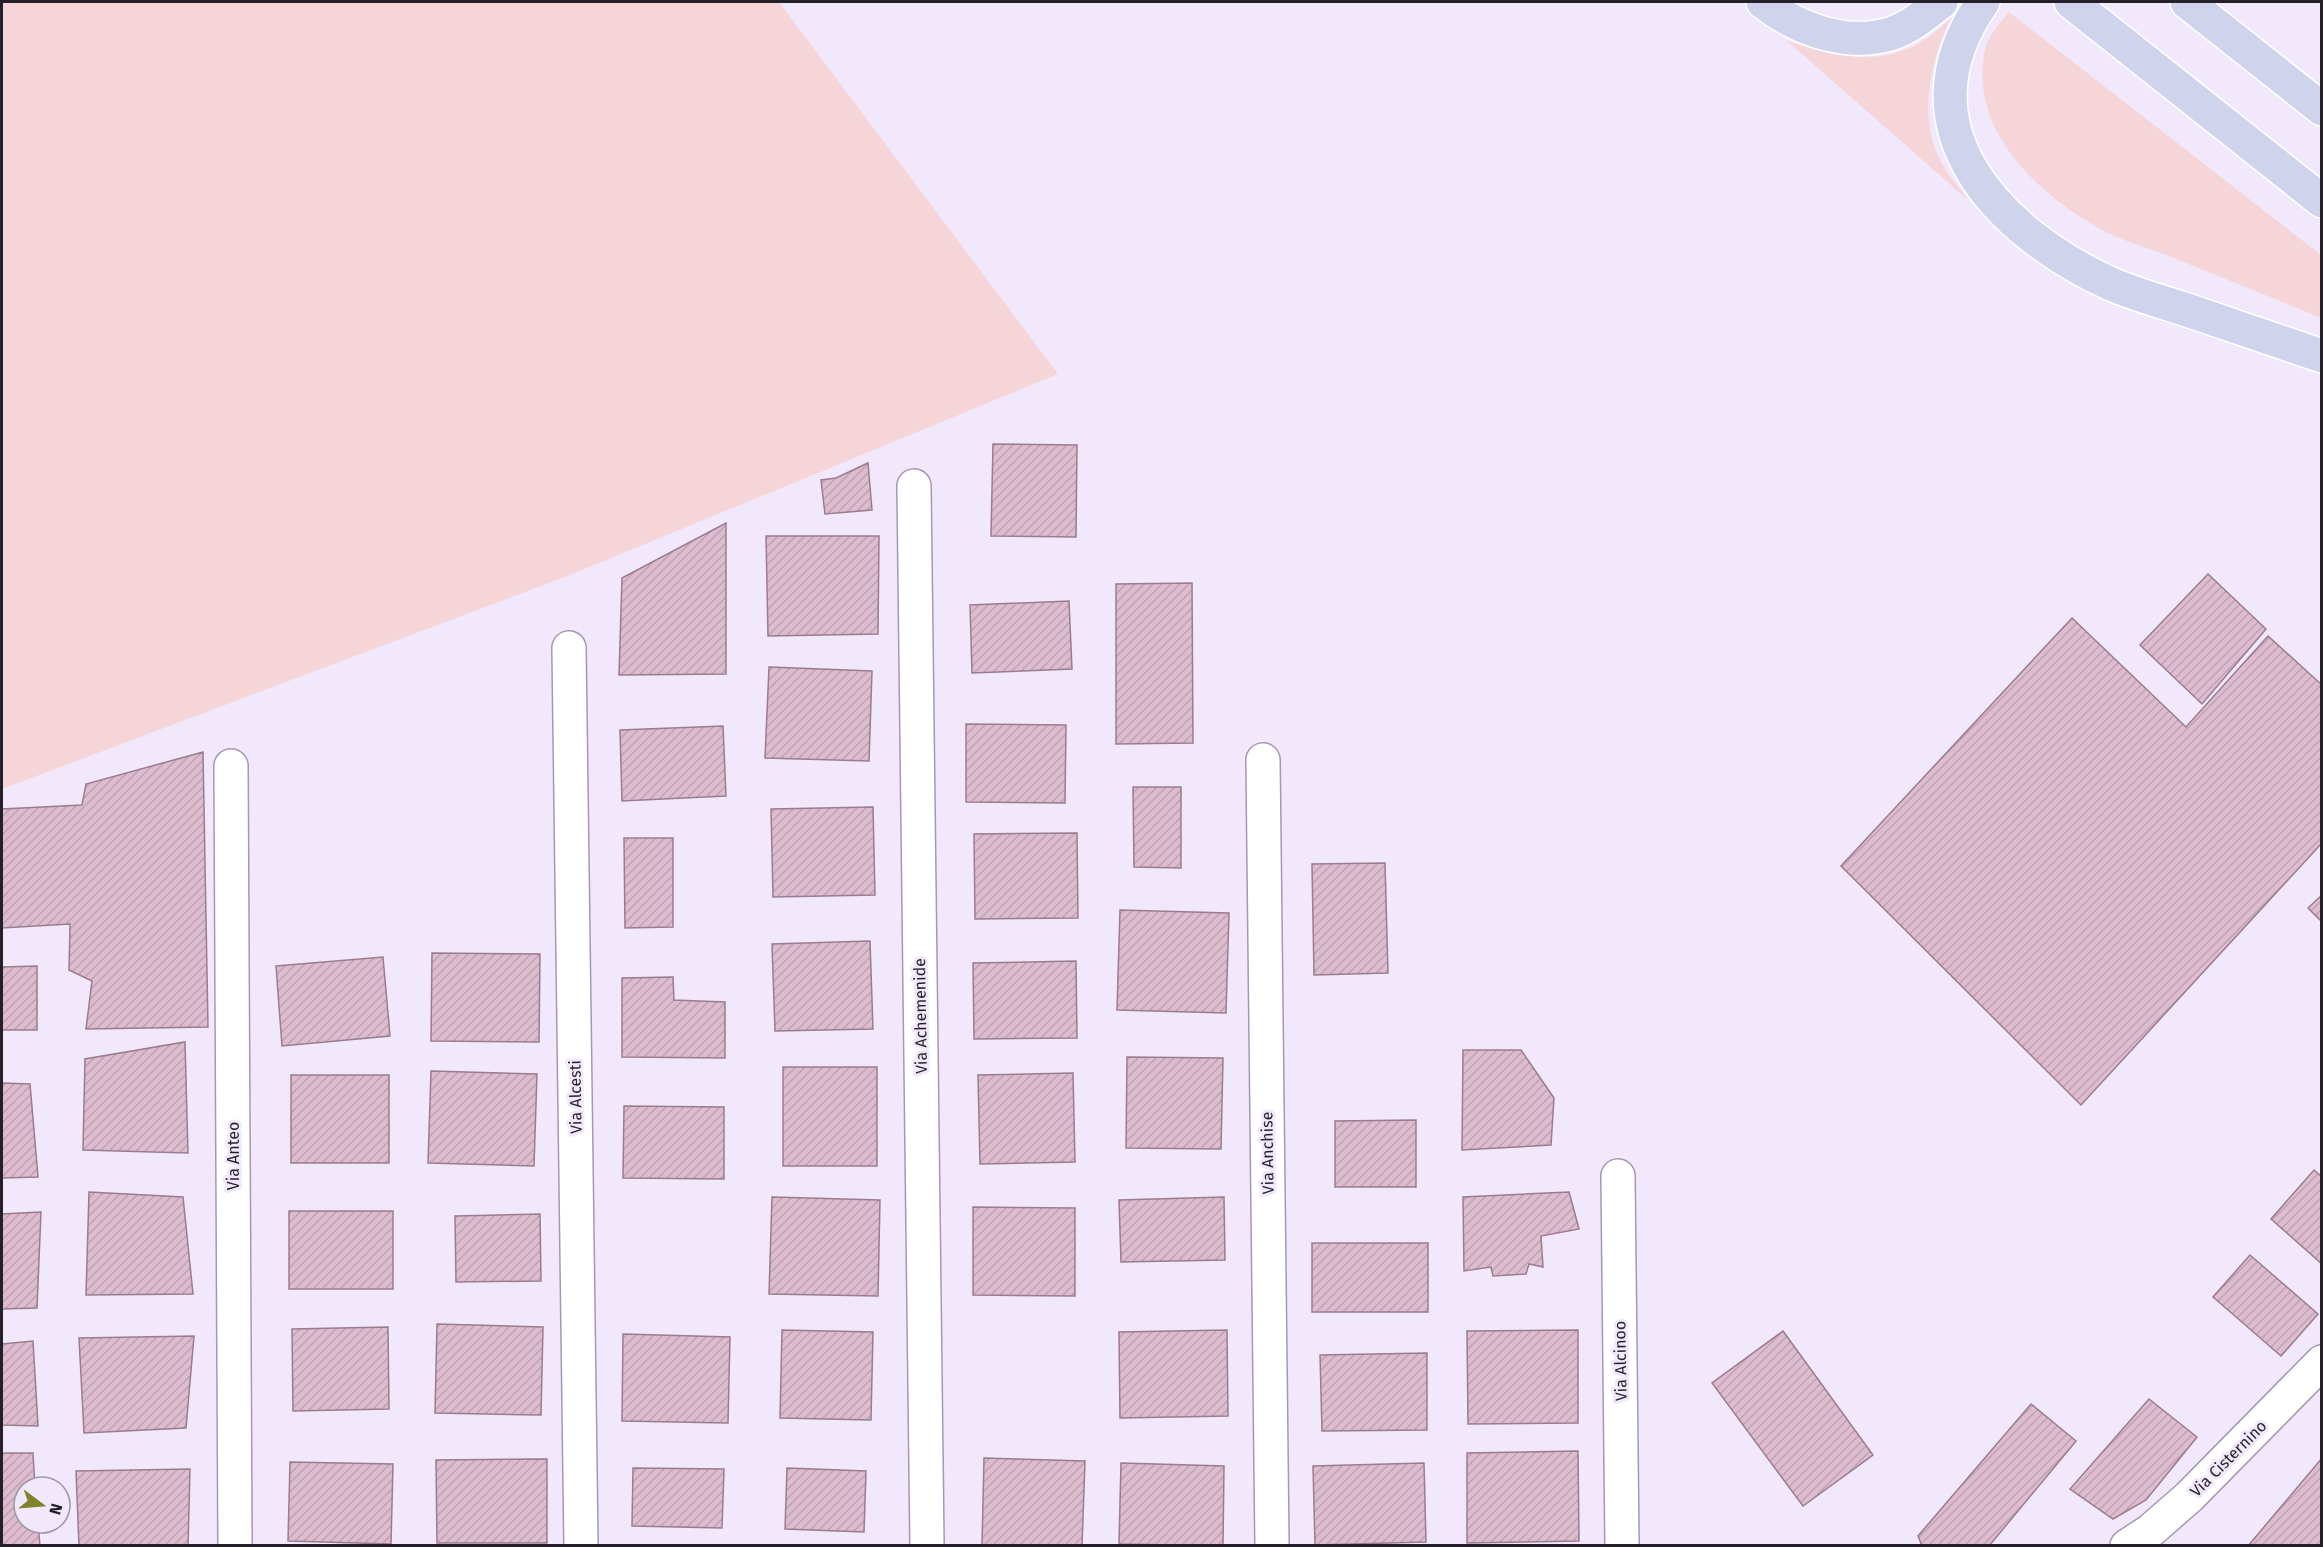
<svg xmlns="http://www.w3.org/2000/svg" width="2323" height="1547" font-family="'Fira Sans',sans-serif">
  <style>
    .green { fill: #f5d5d7 }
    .building { fill: url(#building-hatch); stroke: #9a7c8e; stroke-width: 1.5 }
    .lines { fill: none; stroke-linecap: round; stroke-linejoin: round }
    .minor-casing { stroke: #a797b4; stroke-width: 36 }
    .highway-casing { stroke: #fff; stroke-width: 36 }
    .minor { stroke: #fff; stroke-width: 33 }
    .highway { stroke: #cfd3ec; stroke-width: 33 }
    .labels { text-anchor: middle; stroke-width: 6; stroke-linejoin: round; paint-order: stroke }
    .street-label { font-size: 16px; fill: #251f2a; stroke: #f2e8fb }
  </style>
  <defs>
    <pattern id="building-hatch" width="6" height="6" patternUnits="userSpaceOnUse" patternTransform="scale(1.5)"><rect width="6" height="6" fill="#ddbccf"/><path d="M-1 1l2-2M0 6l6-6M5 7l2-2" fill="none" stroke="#bea1b2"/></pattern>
  </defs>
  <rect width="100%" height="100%" fill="#f2e8fb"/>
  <!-- green -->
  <g class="green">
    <polygon points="2,2 779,2 1058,374 565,577 2,789"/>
    <path d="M 2009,12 L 2321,255 L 2321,318 C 2271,297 2220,277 2169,256 C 2145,247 2119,240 2097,227 C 2036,192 1968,129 1985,50 C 1988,36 2000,23 2009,12 Z"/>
    <path d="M 1951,18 C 1931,59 1918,114 1939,158 C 1946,173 1959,187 1968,200 L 1786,40 C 1830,57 1884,68 1926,39 C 1935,33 1943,25 1951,18 Z"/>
  </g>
  <!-- building -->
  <g class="building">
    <polygon points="993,444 1077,445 1076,537 991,536"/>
    <polygon points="868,463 872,510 825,514 821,480 836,478"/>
    <polygon points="726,523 726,674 619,675 622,578"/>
    <polygon points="766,536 879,536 878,634 768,636"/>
    <polygon points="2208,574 2266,629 2202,704 2140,645"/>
    <polygon points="1192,583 1193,743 1116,744 1116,584"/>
    <polygon points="1069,601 1072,669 972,673 970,605"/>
    <polygon points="2072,618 2186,727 2268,636 2322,685 2322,843 2081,1105 1841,866"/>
    <polygon points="769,667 872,671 869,761 765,758"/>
    <polygon points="966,724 1066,725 1065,803 966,802"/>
    <polygon points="723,726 726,796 622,801 620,730"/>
    <polygon points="203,752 208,1027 86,1029 92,981 69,970 70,924 2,928 2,809 82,805 86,784"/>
    <polygon points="1133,787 1181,787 1181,868 1134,867"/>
    <polygon points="873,807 875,895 773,897 771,809"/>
    <polygon points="1077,833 1078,918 975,919 974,834"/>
    <polygon points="624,838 673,838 673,927 625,928"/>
    <polygon points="1385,863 1388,973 1314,975 1312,864"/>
    <polygon points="2322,895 2322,922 2308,908"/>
    <polygon points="1120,910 1229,913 1226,1013 1117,1010"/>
    <polygon points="870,941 873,1029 775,1031 772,944"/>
    <polygon points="432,953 540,954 539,1042 431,1041"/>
    <polygon points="383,957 390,1036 282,1046 276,966"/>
    <polygon points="1076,961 1077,1038 974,1039 973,963"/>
    <polygon points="37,966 37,1030 2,1030 2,967"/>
    <polygon points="673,977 674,1000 725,1002 725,1058 622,1057 622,978"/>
    <polygon points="185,1042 188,1153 83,1150 85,1059"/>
    <polygon points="1463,1050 1521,1050 1554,1098 1551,1145 1462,1150"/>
    <polygon points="1127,1057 1223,1058 1221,1149 1126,1148"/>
    <rect x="783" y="1067" width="94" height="99"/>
    <polygon points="431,1071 537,1074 534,1166 428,1163"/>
    <polygon points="1073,1073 1075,1162 980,1164 978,1075"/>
    <rect x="291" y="1075" width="98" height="88"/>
    <polygon points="2,1083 30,1084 38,1177 2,1178"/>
    <polygon points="624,1106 724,1107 724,1179 623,1178"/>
    <polygon points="1416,1120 1416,1187 1335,1187 1335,1121"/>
    <polygon points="2314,1170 2322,1177 2322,1264 2271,1219"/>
    <polygon points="89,1192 183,1197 193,1294 86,1295"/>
    <polygon points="1569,1192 1579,1229 1541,1236 1543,1267 1529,1264 1526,1274 1493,1276 1491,1267 1464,1271 1463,1197"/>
    <polygon points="772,1197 880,1200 878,1296 769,1294"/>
    <polygon points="1224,1197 1225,1260 1121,1262 1119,1200"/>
    <polygon points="973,1207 1075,1208 1075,1296 973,1295"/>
    <rect x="289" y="1211" width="104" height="78"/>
    <polygon points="41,1212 37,1308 2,1309 2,1214"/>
    <polygon points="540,1214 541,1281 456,1282 455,1216"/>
    <rect x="1312" y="1243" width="116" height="69"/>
    <polygon points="2250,1255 2318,1314 2281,1356 2213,1297"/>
    <polygon points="437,1324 543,1327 541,1415 435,1413"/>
    <polygon points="388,1327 389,1409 293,1411 292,1329"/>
    <polygon points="782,1330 873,1332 871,1420 780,1418"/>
    <polygon points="1227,1330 1228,1416 1120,1418 1119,1332"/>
    <polygon points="1578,1330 1578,1423 1468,1424 1467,1331"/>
    <polygon points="1783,1331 1873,1455 1803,1506 1712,1383"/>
    <polygon points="623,1334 730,1337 728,1423 622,1421"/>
    <polygon points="194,1336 186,1428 84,1433 79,1338"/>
    <polygon points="33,1341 38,1426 2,1425 2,1344"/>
    <polygon points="1427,1353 1427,1430 1322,1431 1320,1355"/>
    <polygon points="2149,1399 2197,1437 2146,1500 2113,1519 2070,1489"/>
    <polygon points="2031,1404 2076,1441 1989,1546 1922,1546 1918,1536"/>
    <polygon points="1578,1451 1579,1541 1467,1543 1467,1453"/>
    <polygon points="2,1453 33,1453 35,1487 24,1487 24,1523 38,1523 40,1546 2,1546"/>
    <polygon points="984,1458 1085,1461 1082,1546 982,1546"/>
    <polygon points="2322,1458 2322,1546 2248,1546"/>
    <polygon points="547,1459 547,1543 437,1543 436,1460"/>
    <polygon points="290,1462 393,1464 391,1544 288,1541"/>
    <polygon points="1121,1463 1224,1466 1223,1546 1119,1544"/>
    <polygon points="1424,1463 1426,1542 1315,1545 1313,1466"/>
    <polygon points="633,1468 724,1469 722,1528 632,1526"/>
    <polygon points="787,1468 866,1471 864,1532 785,1529"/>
    <polygon points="190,1469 188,1546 79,1546 76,1471"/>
  </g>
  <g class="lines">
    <defs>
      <g id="minor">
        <polyline points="914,486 927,1546"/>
        <polyline points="569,648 581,1546"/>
        <polyline points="1263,760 1272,1546"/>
        <polyline points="231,766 235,1546"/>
        <polyline points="1618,1176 1622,1546"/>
        <polyline points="2127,1546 2150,1531 2189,1497 2322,1362"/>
      </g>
      <g id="highway">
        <path d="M 1763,2 C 1797,29 1846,47 1890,34 C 1909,28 1926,14 1941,2"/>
        <path d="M 1983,2 C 1896,126 1997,232 2111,284 C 2134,294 2160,301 2184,309 C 2230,325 2276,340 2322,356"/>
        <polyline points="2071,2 2322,201"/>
        <polyline points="2187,2 2322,109"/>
      </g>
    </defs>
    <!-- minor casing -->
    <use href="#minor" class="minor-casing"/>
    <!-- highway casing -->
    <use href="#highway" class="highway-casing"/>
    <!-- minor -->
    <use href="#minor" class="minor"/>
    <!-- highway -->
    <use href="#highway" class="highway"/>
  </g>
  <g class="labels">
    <!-- street labels -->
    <g class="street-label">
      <text transform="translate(920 1016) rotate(-91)" y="6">Via Achemenide</text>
      <text transform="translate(575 1097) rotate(-91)" y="6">Via Alcesti</text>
      <text transform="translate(1267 1153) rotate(-91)" y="6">Via Anchise</text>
      <text transform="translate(233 1156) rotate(-90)" y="6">Via Anteo</text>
      <text transform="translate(1620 1361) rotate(-91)" y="6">Via Alcinoo</text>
      <text transform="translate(2228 1458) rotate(-45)" y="6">Via Cisternino</text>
    </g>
  </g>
  <!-- border -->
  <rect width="2323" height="1547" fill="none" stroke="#251f2a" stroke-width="6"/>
  <!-- north arrow -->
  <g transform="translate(42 1505) rotate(106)"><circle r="28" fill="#f2e8fb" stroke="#a098a7" stroke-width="1.5"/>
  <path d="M0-4.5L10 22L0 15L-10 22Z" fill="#80822c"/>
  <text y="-9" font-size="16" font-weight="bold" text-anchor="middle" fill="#251f2a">N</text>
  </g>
</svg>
